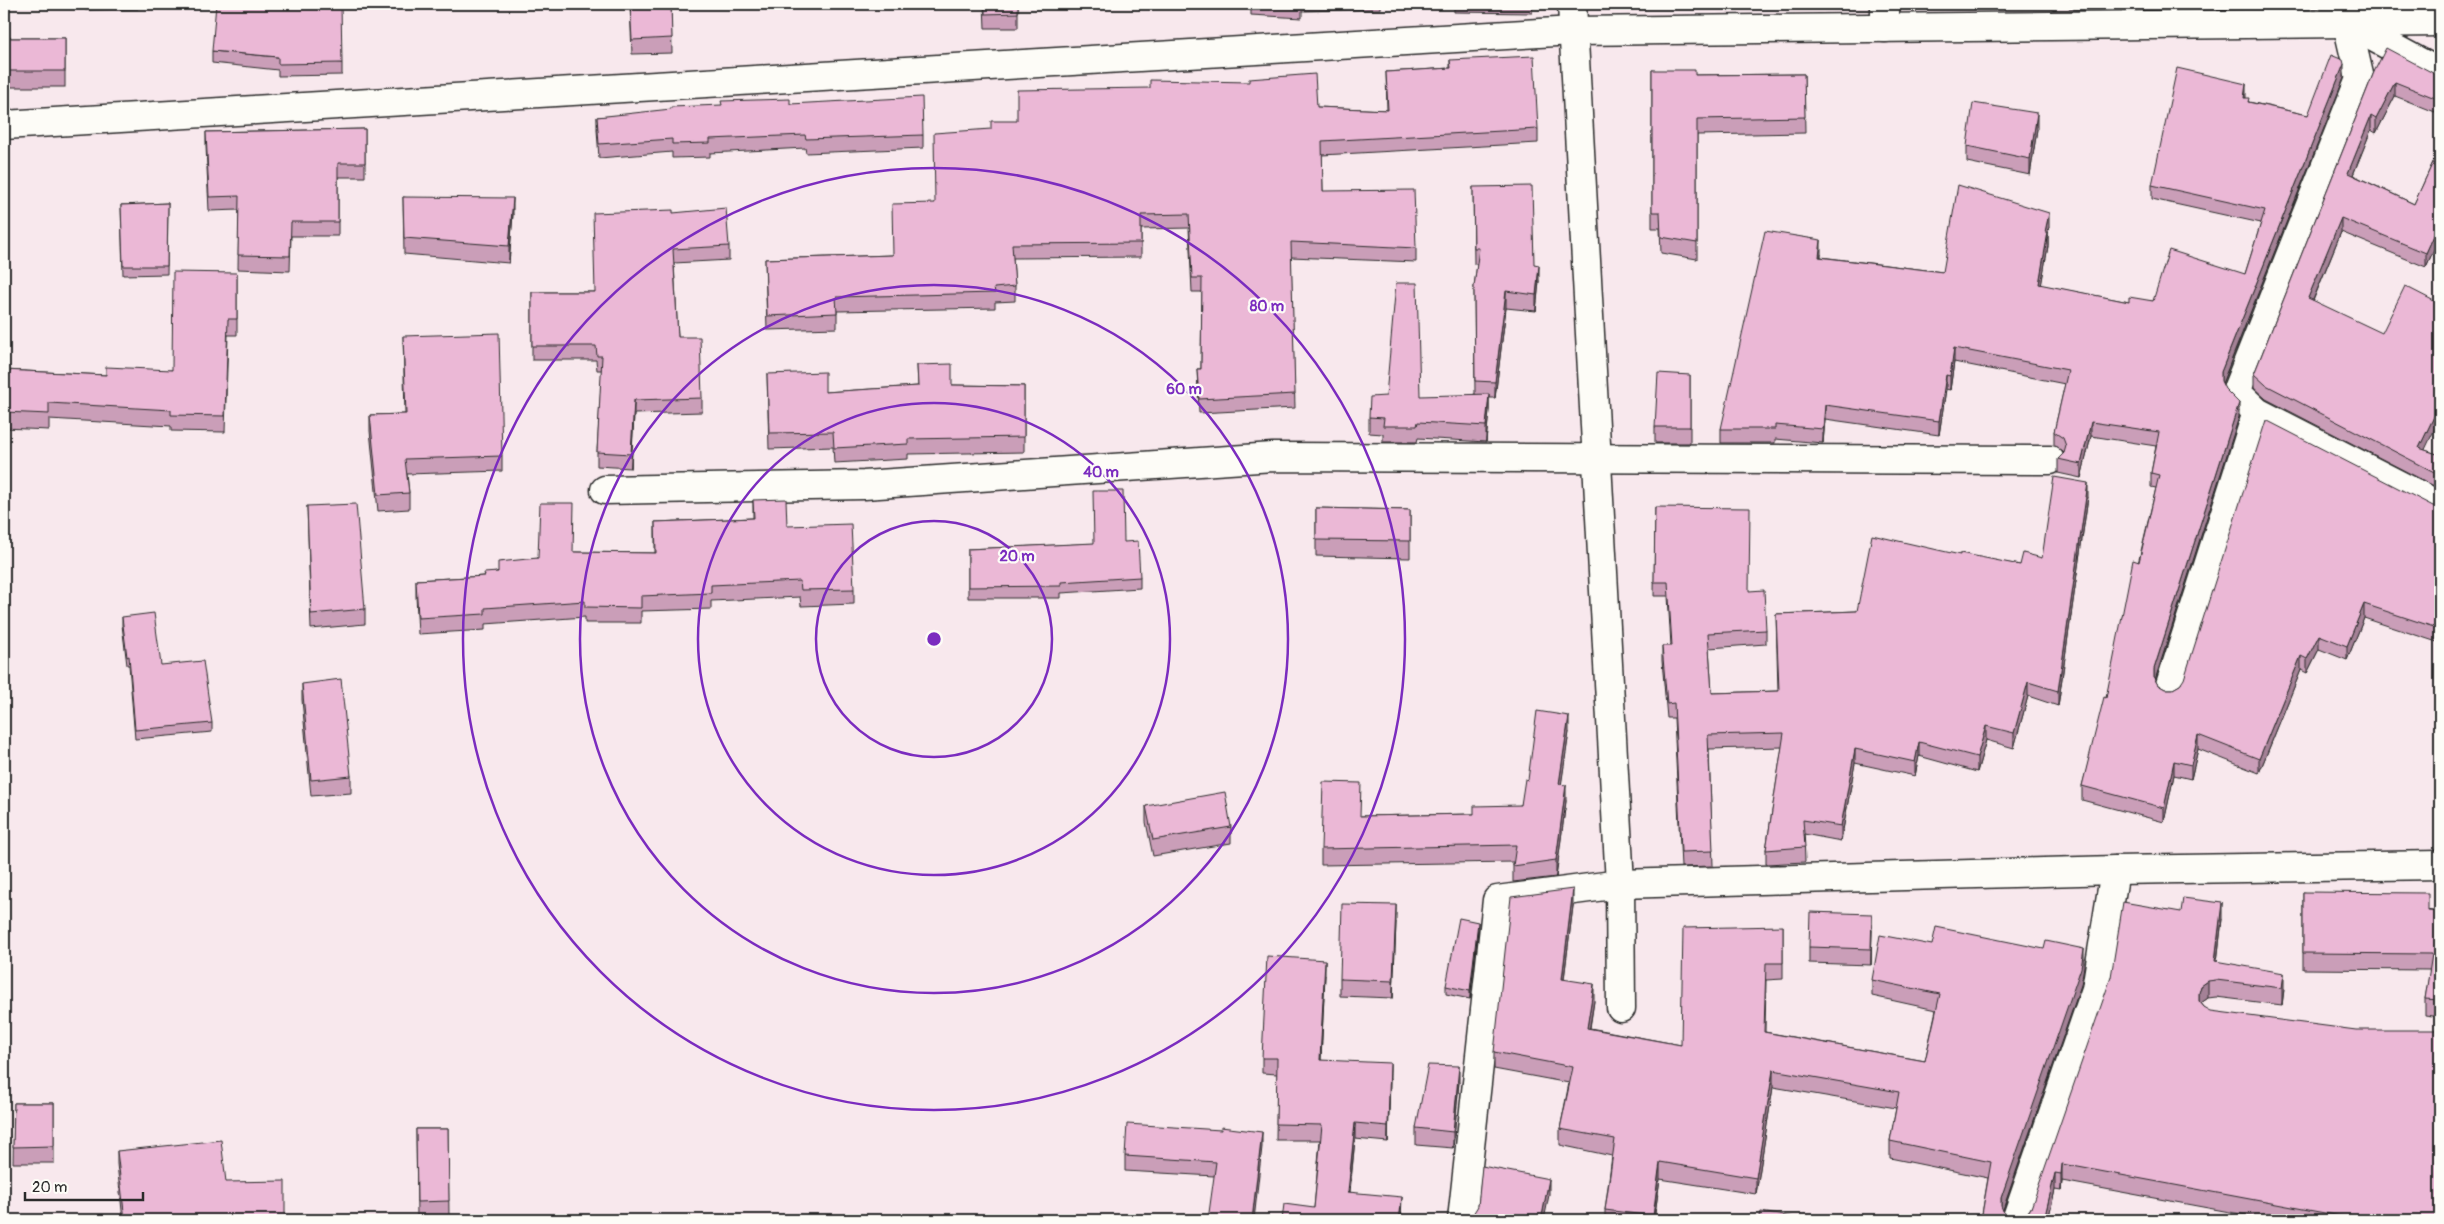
<svg xmlns="http://www.w3.org/2000/svg" width="2444" height="1224" font-family="Pangolin,sans-serif">
  <style>
    .lines { fill: none; stroke-linecap: round; stroke-linejoin: round }
    .minor-casing { stroke: #2b2b2b; stroke-width: 31 }
    .minor { stroke: #fdfcf7; stroke-width: 28 }
    .wall { fill: #ca9eb8; stroke: #2b2b2b }
    .shaded-wall { fill: #a48196; stroke: #2b2b2b }
    .building { fill: #ebb8d6; stroke: #2b2b2b }
    .ring { fill: none; stroke: #7b2cbf; stroke-width: 2.5 }
    .centre { fill: #7b2cbf; stroke: #fdfcf7; stroke-width: 2.5 }
    .ring-label { font-size: 15px; text-anchor: middle; font-weight: bold; fill: #7b2cbf; stroke: #fdfcf7; stroke-width: 4.5; stroke-linejoin: round; paint-order: stroke }
  </style>
  <rect width="100%" height="100%" fill="#f8e8ed"/>
  <filter id="ink" filterUnits="userSpaceOnUse"><feTurbulence type="fractalNoise" baseFrequency=".02" numOctaves="2"/><feDisplacementMap in="SourceGraphic" scale="10" xChannelSelector="R" yChannelSelector="G"/><feConvolveMatrix kernelMatrix="1 2 1 2 8 2 1 2 1" color-interpolation-filters="sRGB"/></filter>
  <g filter="url(#ink)">
    <g class="lines">
      <defs>
        <g id="minor">
          <polyline points="1572,4 1620,884 1621,1008"/>
          <polyline points="2347,23 2360,79 2236,392 2257,412 2440,506"/>
          <polyline points="2349,24 2440,73"/>
          <polyline points="1885,28 1885,4"/>
          <polyline points="4,125 1573,31 2440,22"/>
          <polyline points="605,490 864,485 1273,457 2050,460"/>
          <polyline points="2169,688 2257,412"/>
          <polyline points="1462,1220 1497,900 1620,884 2115,870 2440,865"/>
          <polyline points="2016,1220 2096,989 2115,870"/>
        </g>
      </defs>
      <!-- minor casing -->
      <use href="#minor" class="minor-casing"/>
      <!-- minor -->
      <use href="#minor" class="minor"/>
    </g>
    <!-- wall -->
    <g class="wall">
      <polygon points="85,4 139,4 138,9 85,10"/>
      <polygon points="630,4 671,4 672,53 632,54"/>
      <polygon points="984,4 1018,4 1018,28 985,28"/>
      <polygon points="1251,4 1380,4 1380,9 1302,11 1302,18 1251,15"/>
      <polygon points="1454,4 1532,4 1532,13 1454,12"/>
      <polygon points="2069,4 2229,4 2228,9 2187,7 2187,9 2091,10 2069,8"/>
      <rect x="4" y="38" width="61" height="49"/>
      <polygon points="212,51 342,63 342,75 278,76 278,70 212,63"/>
      <polygon points="1450,60 1538,129 1538,143 1322,155 1323,191 1416,248 1416,262 1291,257 1295,408 1199,413 1197,369 1201,369 1202,292 1192,292 1189,228 1141,229 1141,257 1013,258 1015,286 1015,301 995,302 995,308 837,311 837,328 767,330 765,259 893,255 935,203 991,129 1317,107 1387,110 1386,72 1450,68"/>
      <polygon points="1652,70 1695,75 1804,74 1805,133 1697,135 1697,259 1661,253 1660,228 1652,228"/>
      <polygon points="2374,72 2433,73 2440,74 2440,114 2395,96 2376,133 2371,130 2353,175 2414,204 2440,147 2440,236 2426,267 2341,232 2313,301 2425,450 2440,455 2440,489 2266,399 2254,388 2254,374"/>
      <polygon points="2344,78 2222,384 2239,417 2155,680 2158,685 2165,689 2173,689 2180,685 2433,506 2440,508 2440,643 2364,618 2347,660 2319,649 2307,673 2301,670 2259,773 2198,749 2191,779 2174,775 2164,822 2082,800 2082,786 2106,698 2156,488 2151,487 2151,473 2156,446 2091,436 2081,478 2058,473 2058,459 2064,453 2063,452 2054,445 2054,432 2065,384 1954,362 1950,390 1946,389 1939,435 1825,419 1823,443 1775,439 1775,443 1721,443 1721,429 1821,254 1821,257 1943,272 2049,227 2048,232 2048,246 2041,285 2129,302 2153,301 2245,274 2261,223 2152,199 2152,185 2246,98 2249,102 2308,115"/>
      <polygon points="790,104 923,135 923,148 806,153 805,148 710,153 710,157 672,158 672,152 599,158 597,130 597,117"/>
      <polygon points="365,129 365,177 338,177 338,236 291,236 290,271 238,269 239,210 209,211 206,146 206,132"/>
      <polygon points="2037,129 2030,175 1967,162 1967,146"/>
      <polygon points="1473,187 1534,264 1539,281 1536,311 1506,308 1495,398 1489,398 1489,410 1486,442 1418,438 1417,442 1383,442 1383,434 1369,433 1369,417 1475,394 1474,287 1477,264 1474,264"/>
      <polygon points="403,197 513,214 509,263 404,254"/>
      <polygon points="168,203 167,274 123,275 121,205"/>
      <polygon points="673,213 729,246 729,260 674,263 678,337 702,398 702,412 634,414 631,468 597,466 597,452 602,370 597,370 596,360 532,360 532,292 595,292"/>
      <polygon points="237,273 237,335 228,335 225,432 171,431 171,426 49,419 49,430 4,428 4,370 106,375 172,370"/>
      <polygon points="403,336 502,456 502,471 407,474 409,493 409,509 378,511 370,431 370,415 405,414"/>
      <polygon points="917,365 952,385 1024,386 1024,452 908,454 908,459 834,463 833,447 769,449 767,374 825,392 918,386"/>
      <polygon points="1690,375 1690,443 1655,443 1655,427"/>
      <polygon points="2088,497 2058,706 2028,696 2014,748 1986,740 1977,772 1919,756 1915,776 1855,763 1841,841 1804,834 1805,862 1766,864 1766,850 1782,747 1709,749 1713,866 1681,867 1674,718 1667,718 1662,661 1662,646 1671,646 1668,596 1654,596 1655,507 1749,591 1766,630 1766,644 1709,648 1712,693 1778,691 1776,614 1857,611 1960,555 2020,565 2042,558"/>
      <polygon points="753,500 787,526 854,589 854,604 801,606 800,597 711,601 711,609 641,611 641,623 585,623 585,617 485,624 485,630 418,634 416,596 416,580 484,576 538,558 573,552 655,553 655,522 753,518"/>
      <polygon points="307,506 365,609 365,624 311,629"/>
      <polygon points="1316,508 1410,510 1410,558 1316,556"/>
      <polygon points="1124,542 1140,577 1140,588 1061,593 1061,598 968,598 968,549"/>
      <polygon points="122,617 161,665 212,723 212,732 135,739 129,665 127,665 122,625"/>
      <polygon points="302,684 351,776 351,793 311,796 302,700"/>
      <polygon points="1569,732 1561,784 1566,801 1556,877 1513,882 1513,862 1321,865 1321,849 1361,816 1474,814 1521,805 1528,780"/>
      <polygon points="1146,806 1231,827 1231,843 1153,856 1146,822"/>
      <polygon points="2303,892 2440,912 2440,1017 2425,1015 2425,999 2430,970 2303,969"/>
      <polygon points="1573,906 1564,979 1594,1001 1590,1028 1681,1045 1783,926 1783,979 1766,980 1765,1032 1925,1061 1936,1010 1872,996 1872,980 1932,945 2084,966 2081,985 2003,1211 2004,1213 2010,1218 2018,1219 2026,1215 2222,919 2217,962 2284,989 2282,1005 2216,997 2208,998 2201,1003 2204,1007 2440,1220 2273,1220 2062,1181 2061,1191 2055,1190 2048,1220 1981,1220 1988,1178 1890,1158 1890,1141 1896,1108 1773,1087 1756,1194 1660,1179 1654,1220 1605,1220 1605,1210 1612,1156 1560,1145 1560,1129 1569,1083 1494,1069 1494,1052"/>
      <polygon points="1396,922 1393,998 1340,996 1340,979"/>
      <polygon points="1478,930 1470,999 1446,994 1446,986"/>
      <polygon points="1872,930 1871,965 1809,963 1809,947"/>
      <polygon points="1325,975 1321,1060 1390,1079 1388,1142 1355,1139 1350,1192 1402,1213 1401,1220 1282,1220 1314,1208 1320,1140 1276,1140 1277,1074 1262,1073 1262,1058"/>
      <polygon points="1459,1082 1453,1148 1416,1145 1416,1128"/>
      <polygon points="14,1103 54,1103 54,1163 13,1163"/>
      <polygon points="416,1129 448,1129 449,1218 417,1218"/>
      <polygon points="1221,1130 1262,1147 1214,1176 1125,1171 1125,1156"/>
      <polygon points="117,1151 285,1220 123,1220 117,1164"/>
    </g>
    <!-- shaded-wall -->
    <g class="shaded-wall">
      <polygon points="2344,64 2344,78 2221,386 2221,372"/>
      <polygon points="2395,82 2395,96 2376,133 2376,119"/>
      <polygon points="2246,84 2246,98 2244,98"/>
      <polygon points="2037,113 2037,129 2030,175 2030,159"/>
      <polygon points="2371,116 2371,130 2348,187 2348,173"/>
      <polygon points="513,198 513,214 509,263 509,246"/>
      <polygon points="2049,213 2049,227 2045,246 2045,232"/>
      <polygon points="2341,218 2341,232 2308,312 2308,298"/>
      <polygon points="2440,222 2440,236 2426,267 2426,253"/>
      <polygon points="2048,232 2048,246 2039,298 2039,284"/>
      <polygon points="1821,240 1821,254 1819,271 1819,257"/>
      <polygon points="1539,265 1539,281 1536,311 1536,295"/>
      <polygon points="1506,291 1506,308 1495,398 1495,382"/>
      <polygon points="1954,348 1954,362 1950,390 1950,376"/>
      <polygon points="1946,375 1946,389 1939,435 1939,421"/>
      <polygon points="1489,394 1489,410 1486,442 1486,426"/>
      <polygon points="634,400 634,414 631,468 631,454"/>
      <polygon points="2239,403 2239,417 2154,683 2154,669"/>
      <polygon points="2440,404 2440,418 2419,462 2419,448"/>
      <polygon points="1825,405 1825,419 1823,443 1823,429"/>
      <polygon points="2091,422 2091,436 2081,478 2081,464"/>
      <polygon points="2088,483 2088,497 2058,706 2058,691"/>
      <polygon points="2364,604 2364,618 2347,660 2347,646"/>
      <polygon points="2319,635 2319,649 2307,673 2307,659"/>
      <polygon points="2301,656 2301,670 2259,773 2259,759"/>
      <polygon points="2028,682 2028,696 2014,748 2014,733"/>
      <polygon points="1569,716 1569,732 1559,800 1559,784"/>
      <polygon points="1986,726 1986,740 1977,772 1977,757"/>
      <polygon points="2198,735 2198,749 2191,779 2191,765"/>
      <polygon points="1919,742 1919,756 1915,776 1915,762"/>
      <polygon points="1855,749 1855,763 1841,841 1841,826"/>
      <polygon points="2174,761 2174,775 2164,822 2164,808"/>
      <polygon points="1566,785 1566,801 1556,877 1556,860"/>
      <polygon points="1573,889 1573,906 1562,995 1562,979"/>
      <polygon points="2222,903 2222,919 2215,978 2215,961"/>
      <polygon points="1396,905 1396,922 1393,998 1393,981"/>
      <polygon points="1872,914 1872,930 1871,965 1871,949"/>
      <polygon points="1478,922 1478,930 1470,999 1470,991"/>
      <polygon points="2084,949 2084,966 2081,985 2001,1215 2001,1198"/>
      <polygon points="1325,960 1325,975 1320,1075 1320,1060"/>
      <polygon points="2284,973 2284,989 2282,1005 2282,988"/>
      <polygon points="2208,981 2208,998 2201,1003 2199,1009 2199,993 2201,986"/>
      <polygon points="1594,984 1594,1001 1587,1044 1587,1028"/>
      <polygon points="1390,1063 1390,1079 1388,1142 1388,1126"/>
      <polygon points="1459,1066 1459,1082 1453,1148 1453,1132"/>
      <polygon points="1773,1070 1773,1087 1756,1194 1756,1178"/>
      <polygon points="1355,1123 1355,1139 1348,1207 1348,1192"/>
      <polygon points="1262,1132 1262,1147 1254,1220 1252,1220"/>
      <polygon points="1660,1162 1660,1179 1654,1220 1653,1220"/>
      <polygon points="2062,1164 2062,1181 2061,1191 2061,1174"/>
      <polygon points="2055,1173 2055,1190 2048,1220 2044,1220"/>
      <polygon points="1549,1179 1549,1195 1544,1220 1542,1216"/>
      <polygon points="1402,1197 1401,1220 1399,1220"/>
    </g>
    <!-- building -->
    <g class="building">
      <polygon points="216,4 341,4 342,63 278,64 278,57 212,51"/>
      <polygon points="630,4 671,4 672,38 632,40"/>
      <polygon points="985,4 1018,4 1018,13 985,14"/>
      <rect x="4" y="38" width="61" height="33"/>
      <polygon points="2386,48 2433,73 2440,74 2440,100 2395,82 2376,119 2371,116 2348,173 2414,204 2440,147 2440,222 2426,253 2341,218 2308,298 2382,333 2405,286 2440,304 2440,404 2419,448 2440,455 2440,475 2266,385 2254,374 2374,72"/>
      <polygon points="2331,55 2343,60 2344,64 2221,372 2221,381 2225,389 2239,403 2154,669 2154,678 2158,685 2165,689 2173,689 2180,685 2184,679 2266,420 2433,506 2440,508 2440,629 2364,604 2347,646 2319,635 2307,659 2301,656 2259,759 2198,735 2191,765 2174,761 2164,808 2082,786 2104,697 2106,698 2133,560 2139,562 2159,475 2151,473 2159,432 2091,422 2081,464 2058,459 2064,453 2066,446 2063,438 2054,432 2068,370 1954,348 1950,376 1946,375 1939,421 1825,405 1823,429 1775,425 1775,429 1721,429 1765,231 1821,240 1819,257 1943,272 1958,185 2049,213 2045,232 2048,232 2039,284 2129,302 2129,297 2153,301 2169,250 2245,274 2265,210 2152,185 2177,68 2246,84 2244,98 2249,98 2248,102 2308,115"/>
      <polygon points="1534,56 1538,129 1322,141 1323,191 1414,190 1416,248 1291,242 1295,394 1199,399 1197,369 1201,369 1202,278 1192,278 1189,214 1141,215 1141,243 1012,244 1015,286 994,288 995,293 836,297 837,313 767,316 765,259 893,255 892,204 935,203 934,133 991,129 991,121 1017,121 1017,90 1150,88 1150,80 1249,82 1249,79 1315,74 1317,107 1388,110 1386,72 1451,68 1450,60"/>
      <polygon points="1652,70 1695,70 1695,75 1804,74 1805,117 1697,119 1697,243 1661,237 1660,212 1652,212"/>
      <polygon points="922,97 923,135 806,139 805,135 710,139 710,143 672,144 672,139 599,144 597,117 671,109 671,107 722,105 721,101 790,99 790,104"/>
      <polygon points="1973,103 2037,113 2030,159 1967,146"/>
      <polygon points="365,129 365,163 338,163 338,222 291,222 290,256 238,255 239,196 209,197 206,132"/>
      <polygon points="1532,186 1534,264 1539,265 1536,295 1506,291 1495,382 1475,381 1474,287 1479,248 1474,248 1473,187"/>
      <polygon points="403,197 513,198 509,246 404,238"/>
      <polygon points="168,203 167,266 123,266 121,205"/>
      <polygon points="726,208 729,246 673,249 678,337 700,337 702,398 634,400 631,454 597,452 602,356 597,356 596,346 532,346 532,292 595,292 593,213 673,210 673,213"/>
      <polygon points="173,272 237,273 237,319 228,319 225,416 171,415 171,410 49,403 49,414 4,412 4,370 106,375 106,367 172,370"/>
      <polygon points="1396,283 1417,283 1420,396 1489,394 1486,426 1418,422 1417,426 1383,426 1384,418 1369,417 1370,397 1386,396"/>
      <polygon points="499,333 502,456 405,459 409,493 378,495 370,415 406,414 403,336"/>
      <polygon points="952,364 952,385 1024,386 1024,437 908,439 908,444 834,448 833,432 769,433 767,374 825,372 825,392 918,386 917,365"/>
      <polygon points="1658,373 1690,375 1690,427 1655,427"/>
      <polygon points="2054,477 2088,483 2058,691 2028,682 2014,733 1986,726 1977,757 1919,742 1915,762 1855,749 1841,826 1803,820 1805,847 1766,850 1784,733 1708,735 1713,851 1681,852 1674,703 1667,704 1662,646 1672,646 1668,582 1654,582 1655,507 1750,508 1749,591 1764,590 1766,630 1708,633 1712,693 1779,691 1776,614 1857,611 1872,535 1960,555 1960,553 2020,565 2023,553 2042,558"/>
      <polygon points="1093,491 1123,491 1124,542 1138,541 1140,577 1061,582 1061,586 968,587 968,549 1094,543"/>
      <polygon points="786,499 787,526 851,524 854,589 801,590 800,581 711,585 711,593 641,596 641,608 585,607 585,601 485,608 485,614 418,618 416,580 485,576 484,573 498,572 498,562 538,558 540,503 574,503 573,552 656,553 655,522 754,518 753,500"/>
      <polygon points="356,504 365,609 311,614 307,506"/>
      <polygon points="1316,508 1410,510 1410,541 1316,540"/>
      <polygon points="154,613 161,665 203,661 212,723 135,730 129,656 127,657 122,617"/>
      <polygon points="341,679 351,776 311,780 302,684"/>
      <polygon points="1537,711 1569,716 1559,784 1566,785 1556,860 1513,866 1516,845 1321,849 1323,782 1361,783 1360,816 1474,814 1474,806 1521,805 1525,779 1528,780"/>
      <polygon points="1225,792 1231,827 1153,840 1146,806"/>
      <polygon points="1573,889 1562,979 1594,984 1587,1028 1681,1045 1683,928 1783,926 1783,963 1766,963 1764,1032 1925,1061 1940,994 1872,980 1880,935 1932,945 1936,927 2044,949 2046,941 2084,949 2081,968 2001,1198 2001,1206 2004,1213 2010,1218 2018,1219 2026,1215 2031,1208 2111,977 2123,902 2181,912 2183,898 2222,903 2215,961 2284,973 2282,988 2216,980 2208,981 2201,986 2199,993 2199,1001 2204,1007 2211,1011 2356,1030 2440,1030 2440,1220 2345,1220 2346,1217 2062,1164 2061,1174 2055,1173 2044,1220 1981,1220 1991,1162 1890,1141 1899,1092 1773,1070 1756,1178 1660,1162 1653,1216 1605,1210 1615,1139 1560,1129 1573,1067 1494,1052 1511,897"/>
      <polygon points="2303,892 2428,893 2428,911 2440,912 2440,1000 2425,999 2432,954 2303,953"/>
      <polygon points="1342,904 1396,905 1393,981 1340,979"/>
      <polygon points="1810,912 1872,914 1871,949 1809,947"/>
      <polygon points="1459,918 1478,922 1470,991 1446,986"/>
      <polygon points="1267,956 1325,960 1320,1060 1390,1063 1388,1126 1355,1123 1348,1192 1402,1197 1399,1220 1282,1220 1284,1204 1314,1208 1322,1125 1276,1124 1277,1058 1262,1058"/>
      <polygon points="1428,1065 1459,1066 1453,1132 1416,1128"/>
      <polygon points="14,1103 54,1103 54,1146 13,1147"/>
      <polygon points="1127,1124 1221,1130 1221,1127 1262,1132 1252,1220 1208,1220 1216,1162 1125,1156"/>
      <polygon points="416,1129 448,1129 449,1201 417,1202"/>
      <polygon points="221,1140 226,1182 285,1181 285,1220 125,1220 117,1151"/>
      <polygon points="1482,1166 1549,1179 1542,1216 1565,1220 1472,1220 1473,1214 1478,1206"/>
      <polygon points="1761,1212 1808,1220 1759,1220"/>
    </g>
  </g>
  <!-- distance rings -->
  <g class="ring">
    <circle cx="934" cy="639" r="118"/>
    <circle cx="934" cy="639" r="236"/>
    <circle cx="934" cy="639" r="354"/>
    <circle cx="934" cy="639" r="471"/>
  </g>
  <circle cx="934" cy="639" r="8" class="centre"/>
  <g class="ring-label">
    <text x="1267" y="311">80 m</text>
    <text x="1184" y="394">60 m</text>
    <text x="1101" y="477">40 m</text>
    <text x="1017" y="561">20 m</text>
  </g>
  <!-- margin -->
  <rect width="2444" height="1224" fill="none" stroke="#fdfcf7" stroke-width="20"/>
  <rect x="10" y="10" width="2424" height="1204" fill="none" stroke="#2b2b2b" stroke-width="2" filter="url(#ink)"/>
  <!-- scale -->
  <path d="M25 1192v8h118v-8" fill="none" stroke="#2b2b2b" stroke-width="2.5"/>
  <text x="32" y="1192" font-size="15" fill="#2b2b2b" stroke="#fdfcf7" stroke-width="4" paint-order="stroke">20 m</text>
</svg>
